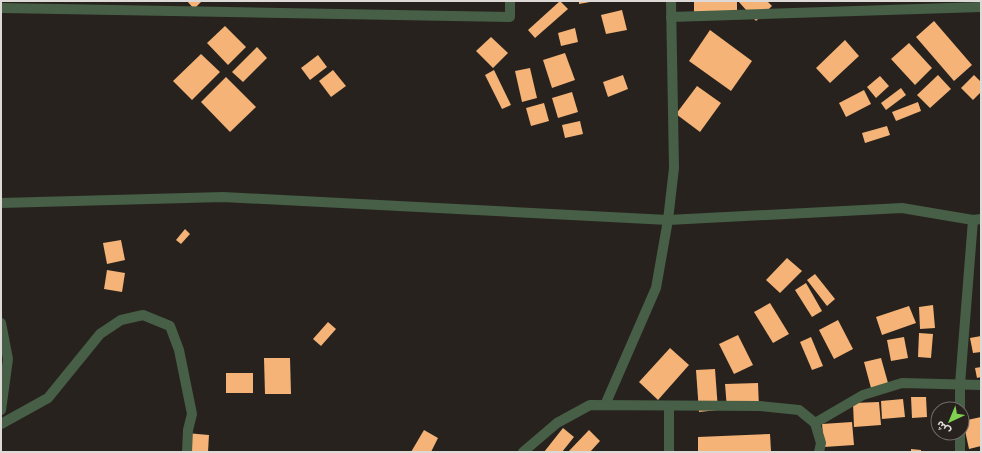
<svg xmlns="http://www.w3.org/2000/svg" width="982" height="453" font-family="Overpass,'Noto Sans Arabic',sans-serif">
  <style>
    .building { fill: #f5b377 }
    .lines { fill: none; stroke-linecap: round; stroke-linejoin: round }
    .minor { stroke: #465f46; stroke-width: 10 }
  </style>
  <rect width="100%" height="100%" fill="#27221d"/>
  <!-- building -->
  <g class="building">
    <polygon points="187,1 202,1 194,9"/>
    <polygon points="560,1 568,9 535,38 528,30"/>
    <polygon points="579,1 590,1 590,2 579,4"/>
    <polygon points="694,1 737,1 737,11 694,12"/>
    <polygon points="738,1 767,1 772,6 756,21"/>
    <polygon points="622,10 627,30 606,34 601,15"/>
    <polygon points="934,21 972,65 954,81 916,37"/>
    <polygon points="225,26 246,47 228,65 207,43"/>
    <polygon points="575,28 578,42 561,46 558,33"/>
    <polygon points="710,30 752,61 731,91 689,61"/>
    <polygon points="491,37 508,53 493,68 476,51"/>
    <polygon points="845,40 859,56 830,83 816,68"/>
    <polygon points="909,43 932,68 915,85 891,59"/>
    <polygon points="257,47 267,58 243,82 232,72"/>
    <polygon points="565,53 575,80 552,88 543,60"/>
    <polygon points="201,54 220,72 192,100 173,81"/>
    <polygon points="318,55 327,67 310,80 301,68"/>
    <polygon points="530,68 537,98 522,102 515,71"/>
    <polygon points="333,70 346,86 331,97 319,81"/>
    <polygon points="494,70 511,105 502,109 485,75"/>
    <polygon points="623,75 628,89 608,97 603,82"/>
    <polygon points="938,75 951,89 930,108 917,95"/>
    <polygon points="974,75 981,82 981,92 973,100 961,88"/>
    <polygon points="880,76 889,86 876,98 867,87"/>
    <polygon points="226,77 256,107 230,132 201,102"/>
    <polygon points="697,86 721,103 700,132 676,114"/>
    <polygon points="901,88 906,95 886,110 881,103"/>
    <polygon points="864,90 871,104 846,117 839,103"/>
    <polygon points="572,92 578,112 558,118 552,98"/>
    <polygon points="918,102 921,111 896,121 892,112"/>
    <polygon points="544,103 549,121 531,126 526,108"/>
    <polygon points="580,121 583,134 565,138 562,125"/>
    <polygon points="887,126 890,135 865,143 862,133"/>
    <polygon points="185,229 190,234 181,244 176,240"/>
    <polygon points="121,240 125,260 107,264 103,243"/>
    <polygon points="787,258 802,271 780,293 766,280"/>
    <polygon points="107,270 125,273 122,292 104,289"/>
    <polygon points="815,274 835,299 827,306 807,280"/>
    <polygon points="806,283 822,311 812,317 795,290"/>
    <polygon points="770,303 789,334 773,343 754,312"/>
    <polygon points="933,305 935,328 920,329 919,307"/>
    <polygon points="909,306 916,323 882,335 876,317"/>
    <polygon points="838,320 853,349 834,359 819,330"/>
    <polygon points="328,322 336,329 321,346 313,339"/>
    <polygon points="919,333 933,334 931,358 918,357"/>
    <polygon points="738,335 753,365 734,374 719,344"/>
    <polygon points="981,336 981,352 973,353 970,338"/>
    <polygon points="811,337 823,366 812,370 800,342"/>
    <polygon points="904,337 908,358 891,361 887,340"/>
    <polygon points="670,348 689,365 658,400 639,382"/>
    <polygon points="264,358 290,358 291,394 265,394"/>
    <polygon points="881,358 888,383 871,388 864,362"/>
    <polygon points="981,367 981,377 977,378 975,368"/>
    <polygon points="715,369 718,410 699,412 696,370"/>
    <rect x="226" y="373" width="27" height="20"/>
    <polygon points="758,383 759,408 727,409 725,384"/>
    <polygon points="911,397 926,397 927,417 912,418"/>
    <polygon points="903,399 905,417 882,419 881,401"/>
    <polygon points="879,402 881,425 854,427 853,403"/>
    <polygon points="981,417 981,446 969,449 963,421"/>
    <polygon points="852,422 854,445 824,447 822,424"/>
    <polygon points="563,428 574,437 562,452 544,452"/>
    <polygon points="424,430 438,438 431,452 411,452"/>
    <polygon points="589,430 600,441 590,452 568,452"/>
    <polygon points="186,433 209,435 208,452 185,452"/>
    <polygon points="770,434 771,451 698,452 698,437"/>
    <polygon points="911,449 921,450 921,452 911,452"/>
  </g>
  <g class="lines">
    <!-- minor -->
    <g class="minor">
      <polyline points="1,8 510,17 510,1"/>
      <polyline points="671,17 981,7"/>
      <polyline points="1,203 223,197 668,220 902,208 973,220 981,219"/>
      <polyline points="1,323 8,359 1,410"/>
      <polyline points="605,405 656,288 668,220 674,168 671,1"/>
      <polyline points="960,409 960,384 973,220"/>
      <polyline points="815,423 863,395 902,383 981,385"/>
      <polyline points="1,424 48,398 100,334 121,320 143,315 170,326 179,350 192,414 188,430 187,452"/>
      <polyline points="523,452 557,423 590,405 760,406 799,410 815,423 821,443 819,452"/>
      <polyline points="669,452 669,406"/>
      <polyline points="960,452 960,433"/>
    </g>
  </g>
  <!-- border -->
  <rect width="982" height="453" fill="none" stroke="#dcd9d6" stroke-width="4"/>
  <!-- north arrow -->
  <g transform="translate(950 421) rotate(224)"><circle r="19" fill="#27221d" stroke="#6f6b67"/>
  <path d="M0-3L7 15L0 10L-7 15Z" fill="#80d051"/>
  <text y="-6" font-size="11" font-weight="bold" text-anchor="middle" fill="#dcd9d6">ش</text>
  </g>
</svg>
